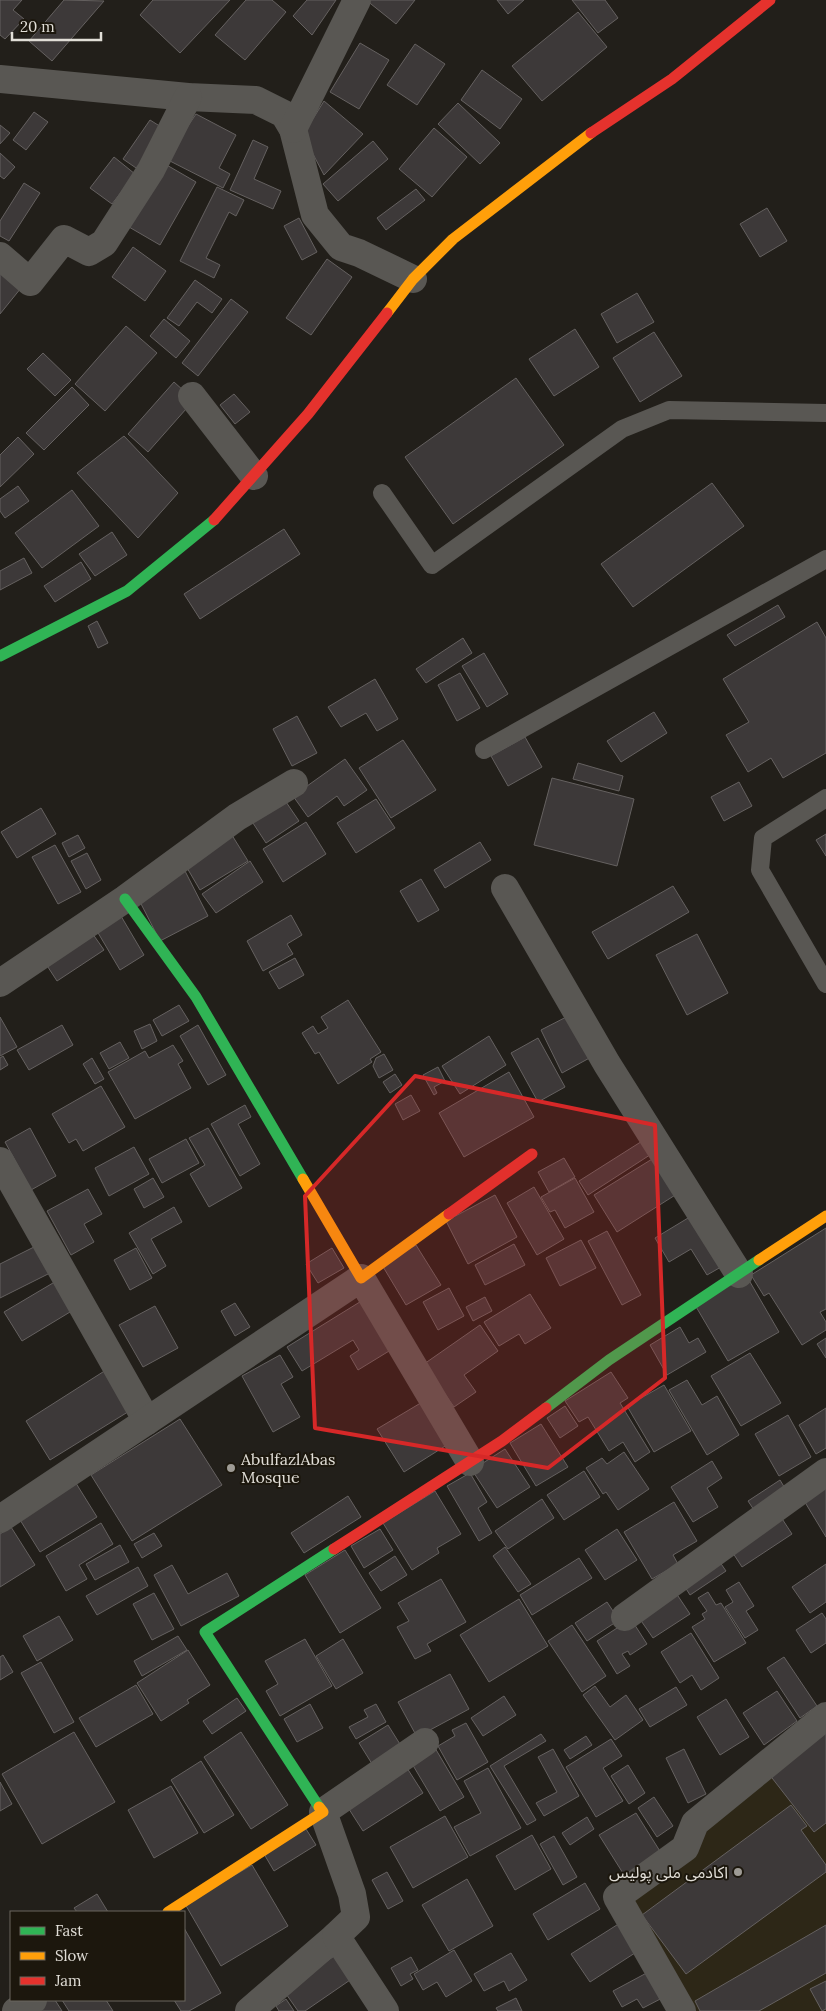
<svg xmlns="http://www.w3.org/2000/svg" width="826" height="2011" font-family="Lora,'Noto Sans Arabic',serif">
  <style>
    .built { fill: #2d2717 }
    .building { fill: #3d3939; stroke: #656160 }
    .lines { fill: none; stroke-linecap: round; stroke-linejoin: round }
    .lane { stroke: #595753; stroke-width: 18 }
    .street { stroke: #595753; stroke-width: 28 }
    .fast { stroke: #30b455; stroke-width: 11 }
    .slow { stroke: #ff9f0a; stroke-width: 11 }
    .jam { stroke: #e5322d; stroke-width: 11 }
    .marked { fill: #d62828; fill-opacity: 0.2; stroke: #d62828; stroke-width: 4; stroke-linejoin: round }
    .poi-dot { fill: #9e9b95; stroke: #1c170d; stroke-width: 2 }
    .labels { text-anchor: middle; stroke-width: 4; stroke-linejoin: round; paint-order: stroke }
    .poi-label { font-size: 16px; fill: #e1ded7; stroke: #1c170d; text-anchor: start }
  </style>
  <rect width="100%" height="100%" fill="#221f1a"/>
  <!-- built -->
  <polygon class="built" points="826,1716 826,2011 682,2011 617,1897"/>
  <!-- building -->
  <g class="building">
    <polygon points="0,0 22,0 13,10 24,19 5,39 0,35"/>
    <polygon points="64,0 104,1 52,61 29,41"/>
    <polygon points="153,0 230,0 180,53 140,15"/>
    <polygon points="246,0 272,0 286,12 245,60 215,35"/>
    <polygon points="307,0 336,0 312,35 293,16"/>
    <polygon points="366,0 415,0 396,24"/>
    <polygon points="497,0 524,0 508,14"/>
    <polygon points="572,0 605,0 618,18 598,33"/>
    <polygon points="578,12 607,47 542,101 512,66"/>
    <polygon points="360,43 389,60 359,109 330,92"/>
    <polygon points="415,44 445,64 417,105 387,85"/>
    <polygon points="482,70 522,99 500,129 461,100"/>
    <polygon points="324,101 363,134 324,175 303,135"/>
    <polygon points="458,103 500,143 480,164 438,124"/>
    <polygon points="34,112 48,122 26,150 13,140"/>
    <polygon points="196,114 236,135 219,168 230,174 223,188 166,159"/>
    <polygon points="150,120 166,130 139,170 123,159"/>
    <polygon points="0,125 10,133 0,144"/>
    <polygon points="434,128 467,157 432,197 399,169"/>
    <polygon points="253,140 268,147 254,179 281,191 273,209 230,190"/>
    <polygon points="373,141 388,159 338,201 323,184"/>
    <polygon points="0,153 15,167 4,179 0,176"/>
    <polygon points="114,157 135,174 112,204 90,188"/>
    <polygon points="165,164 196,182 160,245 129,227"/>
    <polygon points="24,183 40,193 9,241 0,236 0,221"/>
    <polygon points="217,187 244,200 236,216 229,212 206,258 220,265 214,278 180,261"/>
    <polygon points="416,189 425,200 386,230 377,218"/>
    <polygon points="767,208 787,241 760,257 740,224"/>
    <polygon points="299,218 317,252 302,260 284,226"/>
    <polygon points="133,247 166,271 145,301 112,277"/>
    <polygon points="327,259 352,277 311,335 286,318"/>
    <polygon points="0,271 21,288 0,314"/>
    <polygon points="195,280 222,299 212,313 197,302 179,326 167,318"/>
    <polygon points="637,293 654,322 617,343 601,314"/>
    <polygon points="231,299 248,312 198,376 182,363"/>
    <polygon points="164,319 190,341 176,358 150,336"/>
    <polygon points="126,326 157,353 105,411 75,384"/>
    <polygon points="575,329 599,367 554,396 529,359"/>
    <polygon points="654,332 682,376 640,402 613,358"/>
    <polygon points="43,353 71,380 55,396 27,369"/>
    <polygon points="516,378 564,445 453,524 405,457"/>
    <polygon points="174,382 194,400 148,452 128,434"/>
    <polygon points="72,387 89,405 44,450 26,433"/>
    <polygon points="234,394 250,412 235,424 220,405"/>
    <polygon points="124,436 178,493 138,538 77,473"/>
    <polygon points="18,437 34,454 0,487 0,455"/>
    <polygon points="712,483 744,526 633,607 601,564"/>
    <polygon points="18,486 29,501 5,518 0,511 0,499"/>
    <polygon points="72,490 99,526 42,568 15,533"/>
    <polygon points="284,529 300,554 200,619 184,594"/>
    <polygon points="112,532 127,555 95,576 79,554"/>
    <polygon points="24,558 32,573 0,590 0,571"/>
    <polygon points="81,562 91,579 55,602 44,586"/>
    <polygon points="778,605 785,617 735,646 727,635"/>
    <polygon points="97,621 108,643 98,648 88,626"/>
    <polygon points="817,622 826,638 826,753 783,778 771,758 748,772 726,735 749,722 723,679"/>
    <polygon points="463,638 472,653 426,683 416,669"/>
    <polygon points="484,653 508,694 487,707 462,666"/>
    <polygon points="460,673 480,708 457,721 438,685"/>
    <polygon points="375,679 398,719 377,731 366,713 341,727 328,707"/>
    <polygon points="654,712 667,733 621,762 607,741"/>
    <polygon points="297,716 317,753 292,766 273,729"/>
    <polygon points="525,737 542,767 508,786 491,756"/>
    <polygon points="403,740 436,790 391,818 359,768"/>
    <polygon points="345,759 367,790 344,806 337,796 308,817 293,796"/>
    <polygon points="578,763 623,776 619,791 573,779"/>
    <polygon points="552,778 634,799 617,866 534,845"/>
    <polygon points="739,782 752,806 724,821 711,797"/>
    <polygon points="284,799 299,821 266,843 251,820"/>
    <polygon points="376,799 395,828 356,853 337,823"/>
    <polygon points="41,808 56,834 17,858 1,832"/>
    <polygon points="306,822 326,854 283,882 263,849"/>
    <polygon points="230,832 248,861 200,890 183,861"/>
    <polygon points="826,834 826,856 816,840"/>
    <polygon points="78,835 85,848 69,857 62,843"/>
    <polygon points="480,842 491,860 445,888 434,870"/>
    <polygon points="55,845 81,892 58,904 32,857"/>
    <polygon points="87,853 101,880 86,889 71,861"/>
    <polygon points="250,861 263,882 216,913 202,894"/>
    <polygon points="185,871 208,916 160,941 137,896"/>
    <polygon points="421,879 439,910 418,922 400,891"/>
    <polygon points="673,886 689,912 608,959 592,932"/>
    <polygon points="118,911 144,955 120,970 94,926"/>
    <polygon points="291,915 302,935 287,944 293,954 263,971 247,941"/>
    <polygon points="90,930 104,950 57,981 44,961"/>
    <polygon points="697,934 728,993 687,1015 656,955"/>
    <polygon points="295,958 304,975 279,989 269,972"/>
    <polygon points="348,1000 381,1052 370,1059 372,1062 338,1084 319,1052 315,1054 302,1033 313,1026 318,1034 328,1028 321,1017"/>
    <polygon points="179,1005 189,1021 162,1036 153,1020"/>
    <polygon points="574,1013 595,1055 562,1073 541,1030"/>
    <polygon points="0,1017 17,1047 0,1056"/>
    <polygon points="150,1024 157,1041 142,1049 134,1031"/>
    <polygon points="62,1025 73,1045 29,1070 17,1050"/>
    <polygon points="198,1025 226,1075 208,1085 180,1036"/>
    <polygon points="489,1036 506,1065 460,1094 442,1066"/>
    <polygon points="538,1038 565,1087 538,1102 511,1053"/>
    <polygon points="120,1042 129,1058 109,1069 100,1053"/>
    <polygon points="173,1045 183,1061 178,1064 191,1088 135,1119 108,1072 145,1051 149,1058"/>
    <polygon points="384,1054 393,1070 379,1078 373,1066 376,1058"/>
    <polygon points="3,1056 8,1065 0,1070 0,1058"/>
    <polygon points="92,1058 104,1079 95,1084 83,1064"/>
    <polygon points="438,1067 445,1081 434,1087 437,1093 434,1095 423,1075"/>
    <polygon points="509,1072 534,1117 464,1157 439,1113"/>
    <polygon points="395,1074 402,1085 390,1093 383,1082"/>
    <polygon points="101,1086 125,1127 83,1151 76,1139 69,1143 52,1114"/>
    <polygon points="411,1095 420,1111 403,1120 395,1104"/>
    <polygon points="245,1105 251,1117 238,1124 260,1164 240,1176 211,1124"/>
    <polygon points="30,1128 56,1176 31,1190 5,1142"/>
    <polygon points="208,1128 242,1188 209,1207 190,1174 205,1165 189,1138"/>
    <polygon points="647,1138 656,1151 588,1195 579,1181"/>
    <polygon points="186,1139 199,1163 162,1183 149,1159"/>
    <polygon points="134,1147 149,1174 109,1196 95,1168"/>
    <polygon points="657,1156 680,1192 617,1232 594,1195"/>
    <polygon points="564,1158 575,1177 549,1192 538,1172"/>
    <polygon points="153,1178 164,1197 144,1208 134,1189"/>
    <polygon points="575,1178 594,1212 565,1228 555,1210 550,1212 541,1197"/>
    <polygon points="534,1187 564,1239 537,1255 507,1203"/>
    <polygon points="88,1189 102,1214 84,1224 94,1242 71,1255 47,1211"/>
    <polygon points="495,1195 517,1237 468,1264 446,1221"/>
    <polygon points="174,1207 182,1222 151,1239 166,1266 153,1274 129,1233"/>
    <polygon points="698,1212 728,1263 707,1275 691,1249 669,1262 655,1238"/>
    <polygon points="826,1228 826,1309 820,1312 826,1322 826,1330 802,1345 769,1293 764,1296 751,1275"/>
    <polygon points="607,1231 641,1295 622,1305 588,1241"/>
    <polygon points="581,1240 596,1268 560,1286 546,1258"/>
    <polygon points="40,1244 54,1271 0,1298 0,1264"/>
    <polygon points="514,1244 525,1265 485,1285 475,1265"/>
    <polygon points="416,1245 441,1285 406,1305 382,1265"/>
    <polygon points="136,1248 152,1278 130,1290 114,1260"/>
    <polygon points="332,1248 344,1268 318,1283 306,1264"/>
    <polygon points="746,1275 779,1332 728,1361 695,1305"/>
    <polygon points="58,1280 75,1309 22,1341 4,1312"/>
    <polygon points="449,1288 464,1316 438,1330 423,1302"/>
    <polygon points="530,1294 551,1328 525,1344 519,1334 499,1346 484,1322"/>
    <polygon points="485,1297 492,1311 473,1321 466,1307"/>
    <polygon points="363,1300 394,1348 358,1370 350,1356 359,1350 353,1340 302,1371 287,1347"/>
    <polygon points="235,1303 250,1327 235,1336 221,1311"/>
    <polygon points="155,1306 178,1348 143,1367 119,1325"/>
    <polygon points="480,1325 498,1351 464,1375 476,1392 454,1407 424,1364"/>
    <polygon points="680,1327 689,1343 698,1338 706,1352 667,1375 650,1345"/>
    <polygon points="826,1338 826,1358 817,1344"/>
    <polygon points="750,1353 781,1403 741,1426 711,1376"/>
    <polygon points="280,1355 293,1377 281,1384 300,1417 273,1432 242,1376"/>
    <polygon points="106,1370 131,1410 50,1460 26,1421"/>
    <polygon points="611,1372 628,1398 620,1403 650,1452 635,1462 623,1442 609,1451 588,1417 579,1422 565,1401"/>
    <polygon points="687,1380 702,1405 717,1396 739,1435 707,1455 669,1390"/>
    <polygon points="664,1385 691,1431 654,1452 627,1406"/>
    <polygon points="424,1401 450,1443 404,1472 377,1429"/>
    <polygon points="565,1406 578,1426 560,1438 547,1418"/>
    <polygon points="826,1408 826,1448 816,1454 799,1425"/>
    <polygon points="788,1415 811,1457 779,1476 755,1434"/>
    <polygon points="180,1419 222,1485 132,1541 91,1475"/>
    <polygon points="541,1424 568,1467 536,1486 510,1443"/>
    <polygon points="505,1449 530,1487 497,1508 472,1470"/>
    <polygon points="624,1452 649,1489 618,1510 606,1492 603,1494 586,1468 602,1458 607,1464"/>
    <polygon points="712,1461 722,1478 707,1488 718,1507 693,1522 671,1487"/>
    <polygon points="584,1471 600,1497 564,1520 547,1495"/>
    <polygon points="470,1473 487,1502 478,1508 492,1533 479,1541 447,1486"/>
    <polygon points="826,1478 826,1537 800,1494"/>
    <polygon points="74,1480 97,1517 40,1552 17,1515"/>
    <polygon points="780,1480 789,1495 758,1516 748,1501"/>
    <polygon points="435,1491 461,1534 437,1548 439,1553 412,1570 383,1523"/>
    <polygon points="348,1496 361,1517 304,1553 291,1533"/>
    <polygon points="542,1499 554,1518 508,1549 495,1531"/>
    <polygon points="674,1502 697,1541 673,1555 678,1564 652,1579 624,1532"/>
    <polygon points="779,1514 792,1534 742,1567 729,1547"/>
    <polygon points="101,1523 113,1544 79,1565 87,1579 66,1591 46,1556"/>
    <polygon points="11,1527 35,1565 0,1587 0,1534"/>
    <polygon points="380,1529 393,1550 364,1568 351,1546"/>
    <polygon points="617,1529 637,1560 605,1580 585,1550"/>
    <polygon points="154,1533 162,1546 142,1558 134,1544"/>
    <polygon points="120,1545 129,1562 95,1580 86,1564"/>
    <polygon points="505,1547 531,1584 518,1592 493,1556"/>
    <polygon points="345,1550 381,1608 340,1633 305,1575"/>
    <polygon points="715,1555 726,1571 690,1595 680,1579"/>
    <polygon points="395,1556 407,1575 381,1591 369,1573"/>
    <polygon points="579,1558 592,1578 532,1615 520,1595"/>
    <polygon points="826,1564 826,1602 810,1613 792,1587"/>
    <polygon points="172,1565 188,1594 227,1573 239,1596 181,1626 154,1575"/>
    <polygon points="138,1567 148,1586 97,1615 86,1596"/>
    <polygon points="441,1579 466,1622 427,1644 431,1651 415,1659 397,1627 409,1621 398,1603"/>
    <polygon points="739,1582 754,1606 746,1611 758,1630 745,1638 725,1607 733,1602 726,1590"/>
    <polygon points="672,1587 690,1614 653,1638 635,1612"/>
    <polygon points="708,1592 716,1605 721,1603 746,1643 714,1662 692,1627 705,1619 702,1614 707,1611 698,1598"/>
    <polygon points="154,1593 174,1629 152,1640 133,1604"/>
    <polygon points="519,1599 548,1646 489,1682 460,1635"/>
    <polygon points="607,1602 619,1620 587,1641 575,1623"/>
    <polygon points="822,1613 826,1619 826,1643 811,1653 796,1630"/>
    <polygon points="59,1616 73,1640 37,1661 23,1636"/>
    <polygon points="631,1619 647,1644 630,1655 628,1651 622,1654 630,1666 617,1674 597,1641"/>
    <polygon points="572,1625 606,1676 582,1692 548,1641"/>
    <polygon points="691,1633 719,1678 701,1690 692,1675 680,1683 661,1652"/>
    <polygon points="178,1636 187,1650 142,1676 134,1661"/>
    <polygon points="305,1639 332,1686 280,1716 266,1691 278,1684 265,1661"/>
    <polygon points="343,1639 363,1673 336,1689 316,1656"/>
    <polygon points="188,1650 210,1685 187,1700 189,1703 161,1721 137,1683"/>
    <polygon points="3,1655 13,1672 0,1680 0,1657"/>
    <polygon points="784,1657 817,1706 800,1718 767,1668"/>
    <polygon points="41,1662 74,1722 54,1733 21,1673"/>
    <polygon points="450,1674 469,1709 417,1737 398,1702"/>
    <polygon points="136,1685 153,1714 96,1747 79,1718"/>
    <polygon points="595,1686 610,1707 626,1695 643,1720 615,1740 583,1695"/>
    <polygon points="676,1687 687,1705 650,1727 639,1709"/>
    <polygon points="777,1691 797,1721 764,1745 743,1713"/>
    <polygon points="504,1696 516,1715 483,1736 471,1718"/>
    <polygon points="237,1698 246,1711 212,1734 203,1721"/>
    <polygon points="726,1699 749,1737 720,1755 697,1717"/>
    <polygon points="310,1704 323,1728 297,1742 284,1719"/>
    <polygon points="376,1704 386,1722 356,1739 349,1727 368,1717 364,1710"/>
    <polygon points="466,1723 488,1762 457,1780 438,1746 455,1736 452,1730"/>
    <polygon points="388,1725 403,1749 374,1767 359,1743"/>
    <polygon points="826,1730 826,1823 814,1832 769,1774"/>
    <polygon points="74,1732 115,1802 42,1844 2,1774"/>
    <polygon points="241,1732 288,1805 251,1829 204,1757"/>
    <polygon points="541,1734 546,1741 504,1766 536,1820 527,1825 490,1766"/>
    <polygon points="586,1736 592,1745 570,1759 564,1750"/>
    <polygon points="611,1739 622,1756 603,1768 623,1801 596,1817 566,1767"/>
    <polygon points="435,1748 464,1797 440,1811 411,1762"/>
    <polygon points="553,1749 579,1796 544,1816 536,1803 557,1792 538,1757"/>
    <polygon points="684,1749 706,1794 688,1803 666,1758"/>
    <polygon points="201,1761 234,1815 204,1833 171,1780"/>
    <polygon points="628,1765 645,1793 629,1804 611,1776"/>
    <polygon points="407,1768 423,1793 363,1831 347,1806"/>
    <polygon points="488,1768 521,1828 470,1856 454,1827 481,1813 464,1781"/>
    <polygon points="0,1782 12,1804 0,1811"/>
    <polygon points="171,1786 198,1833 154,1858 128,1810"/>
    <polygon points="654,1797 673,1826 657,1837 638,1808"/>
    <polygon points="791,1805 807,1826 801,1830 826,1865 826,1872 686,1974 642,1915"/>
    <polygon points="636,1813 663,1856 626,1878 599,1835"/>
    <polygon points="445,1816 468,1857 413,1888 390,1847"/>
    <polygon points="587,1817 594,1829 570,1845 562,1833"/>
    <polygon points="306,1829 316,1845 274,1871 264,1854"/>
    <polygon points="532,1835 551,1869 515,1890 496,1856"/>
    <polygon points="554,1836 577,1877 563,1885 540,1844"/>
    <polygon points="252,1865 288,1926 221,1966 185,1904"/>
    <polygon points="387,1872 403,1901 388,1909 372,1880"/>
    <polygon points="467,1879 493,1926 449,1951 422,1905"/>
    <polygon points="585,1883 600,1909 548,1940 533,1914"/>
    <polygon points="97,1894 108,1912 77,1912 74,1908"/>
    <polygon points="620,1923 638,1951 590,1982 571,1954"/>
    <polygon points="826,1925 826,1973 759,2011 700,2011 695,2001"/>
    <polygon points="184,1928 221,1993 189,2011 181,2011 174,2000 184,2000"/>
    <polygon points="454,1950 472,1981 446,1997 437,1982 423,1990 414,1974"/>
    <polygon points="511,1953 527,1980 509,1991 504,1981 484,1991 474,1974"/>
    <polygon points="337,1954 353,1978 305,2011 298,2011 284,1991"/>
    <polygon points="411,1957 418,1970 410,1974 413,1979 401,1986 391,1968"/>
    <polygon points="654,1969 668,1995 643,2008 637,1999 622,2007 613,1991"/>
    <polygon points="826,1981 826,2009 822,2011 810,1989"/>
    <polygon points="516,1998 522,2011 498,2011 496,2008"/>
    <polygon points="286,1999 294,2011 279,2011 276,2006"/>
    <polygon points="45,2000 55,2000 62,2011 26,2011"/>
    <polygon points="62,2000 106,2000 113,2011 69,2011"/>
  </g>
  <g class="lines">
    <!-- lane -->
    <g class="lane">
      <polyline points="382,493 432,565 622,429 669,410 826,413"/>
      <polyline points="484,750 826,559"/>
      <polyline points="826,798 763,838 760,870 826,984"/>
    </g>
    <!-- street -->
    <g class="street">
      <polyline points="0,79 188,97 256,100 284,114 293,129 315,215 341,247 359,253 413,279"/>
      <polyline points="293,129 357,0"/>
      <polyline points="0,256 30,282 64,239 89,252 104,243 151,170 188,97"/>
      <polyline points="192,396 254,476"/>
      <polyline points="505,888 607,1064 739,1274"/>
      <polyline points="0,983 125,899 237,817 294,783"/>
      <polyline points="0,1161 147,1421"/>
      <polyline points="0,1519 361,1278 470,1462"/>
      <polyline points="625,1617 826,1472"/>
      <polyline points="16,2011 33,2000"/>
      <polyline points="249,2011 336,1936"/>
      <polyline points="385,2011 336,1936 356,1917 352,1894 323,1812 425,1742"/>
      <polyline points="682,2011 617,1897 685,1848 695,1823 826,1716"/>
    </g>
    <!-- fast -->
    <g class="fast">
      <polyline points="0,656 127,591 214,520"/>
      <polyline points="125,899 196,997 303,1179"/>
      <polyline points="546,1408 609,1360 759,1260"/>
      <polyline points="319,1807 205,1632 334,1549"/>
    </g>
    <!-- slow -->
    <g class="slow">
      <polyline points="387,313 413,279 453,239 591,133"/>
      <polyline points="303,1179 361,1278 449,1214"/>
      <polyline points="759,1260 826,1216"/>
      <polyline points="168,1912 323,1812 319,1807"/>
    </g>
    <!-- jam -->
    <g class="jam">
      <polyline points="591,133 672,79 770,0"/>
      <polyline points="214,520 308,414 387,313"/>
      <polyline points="449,1214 532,1154"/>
      <polyline points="334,1549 502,1441 546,1408"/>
    </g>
  </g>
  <!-- marked area -->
  <path class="marked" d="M 415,1076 L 655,1125 L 665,1378 L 548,1468 L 315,1428 L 305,1196 Z"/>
  <!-- markers -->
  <g class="poi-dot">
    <circle cx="231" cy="1468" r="5"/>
    <circle cx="738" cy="1872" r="5"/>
  </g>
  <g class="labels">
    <!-- poi labels -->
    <g class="poi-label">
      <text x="241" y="1465">AbulfazlAbas<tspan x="241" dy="18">Mosque</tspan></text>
      <text x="728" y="1878" text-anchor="end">اکادمی ملی پولیس</text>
    </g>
  </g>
  <!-- legend -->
  <rect x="10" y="1911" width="175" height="90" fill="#1c170d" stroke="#6b675e"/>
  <rect x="20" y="1927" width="25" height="8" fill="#30b455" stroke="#6b675e"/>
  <text x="55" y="1936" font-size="15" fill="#e1ded7">Fast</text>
  <rect x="20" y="1952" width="25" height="8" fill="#ff9f0a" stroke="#6b675e"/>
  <text x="55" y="1961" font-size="15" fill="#e1ded7">Slow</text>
  <rect x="20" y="1977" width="25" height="8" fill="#e5322d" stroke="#6b675e"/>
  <text x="55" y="1986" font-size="15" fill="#e1ded7">Jam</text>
  <!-- scale -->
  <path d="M12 32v8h89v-8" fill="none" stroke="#e1ded7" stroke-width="2.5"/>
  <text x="20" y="32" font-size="15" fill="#e1ded7" stroke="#1c170d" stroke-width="4" paint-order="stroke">20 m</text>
</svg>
